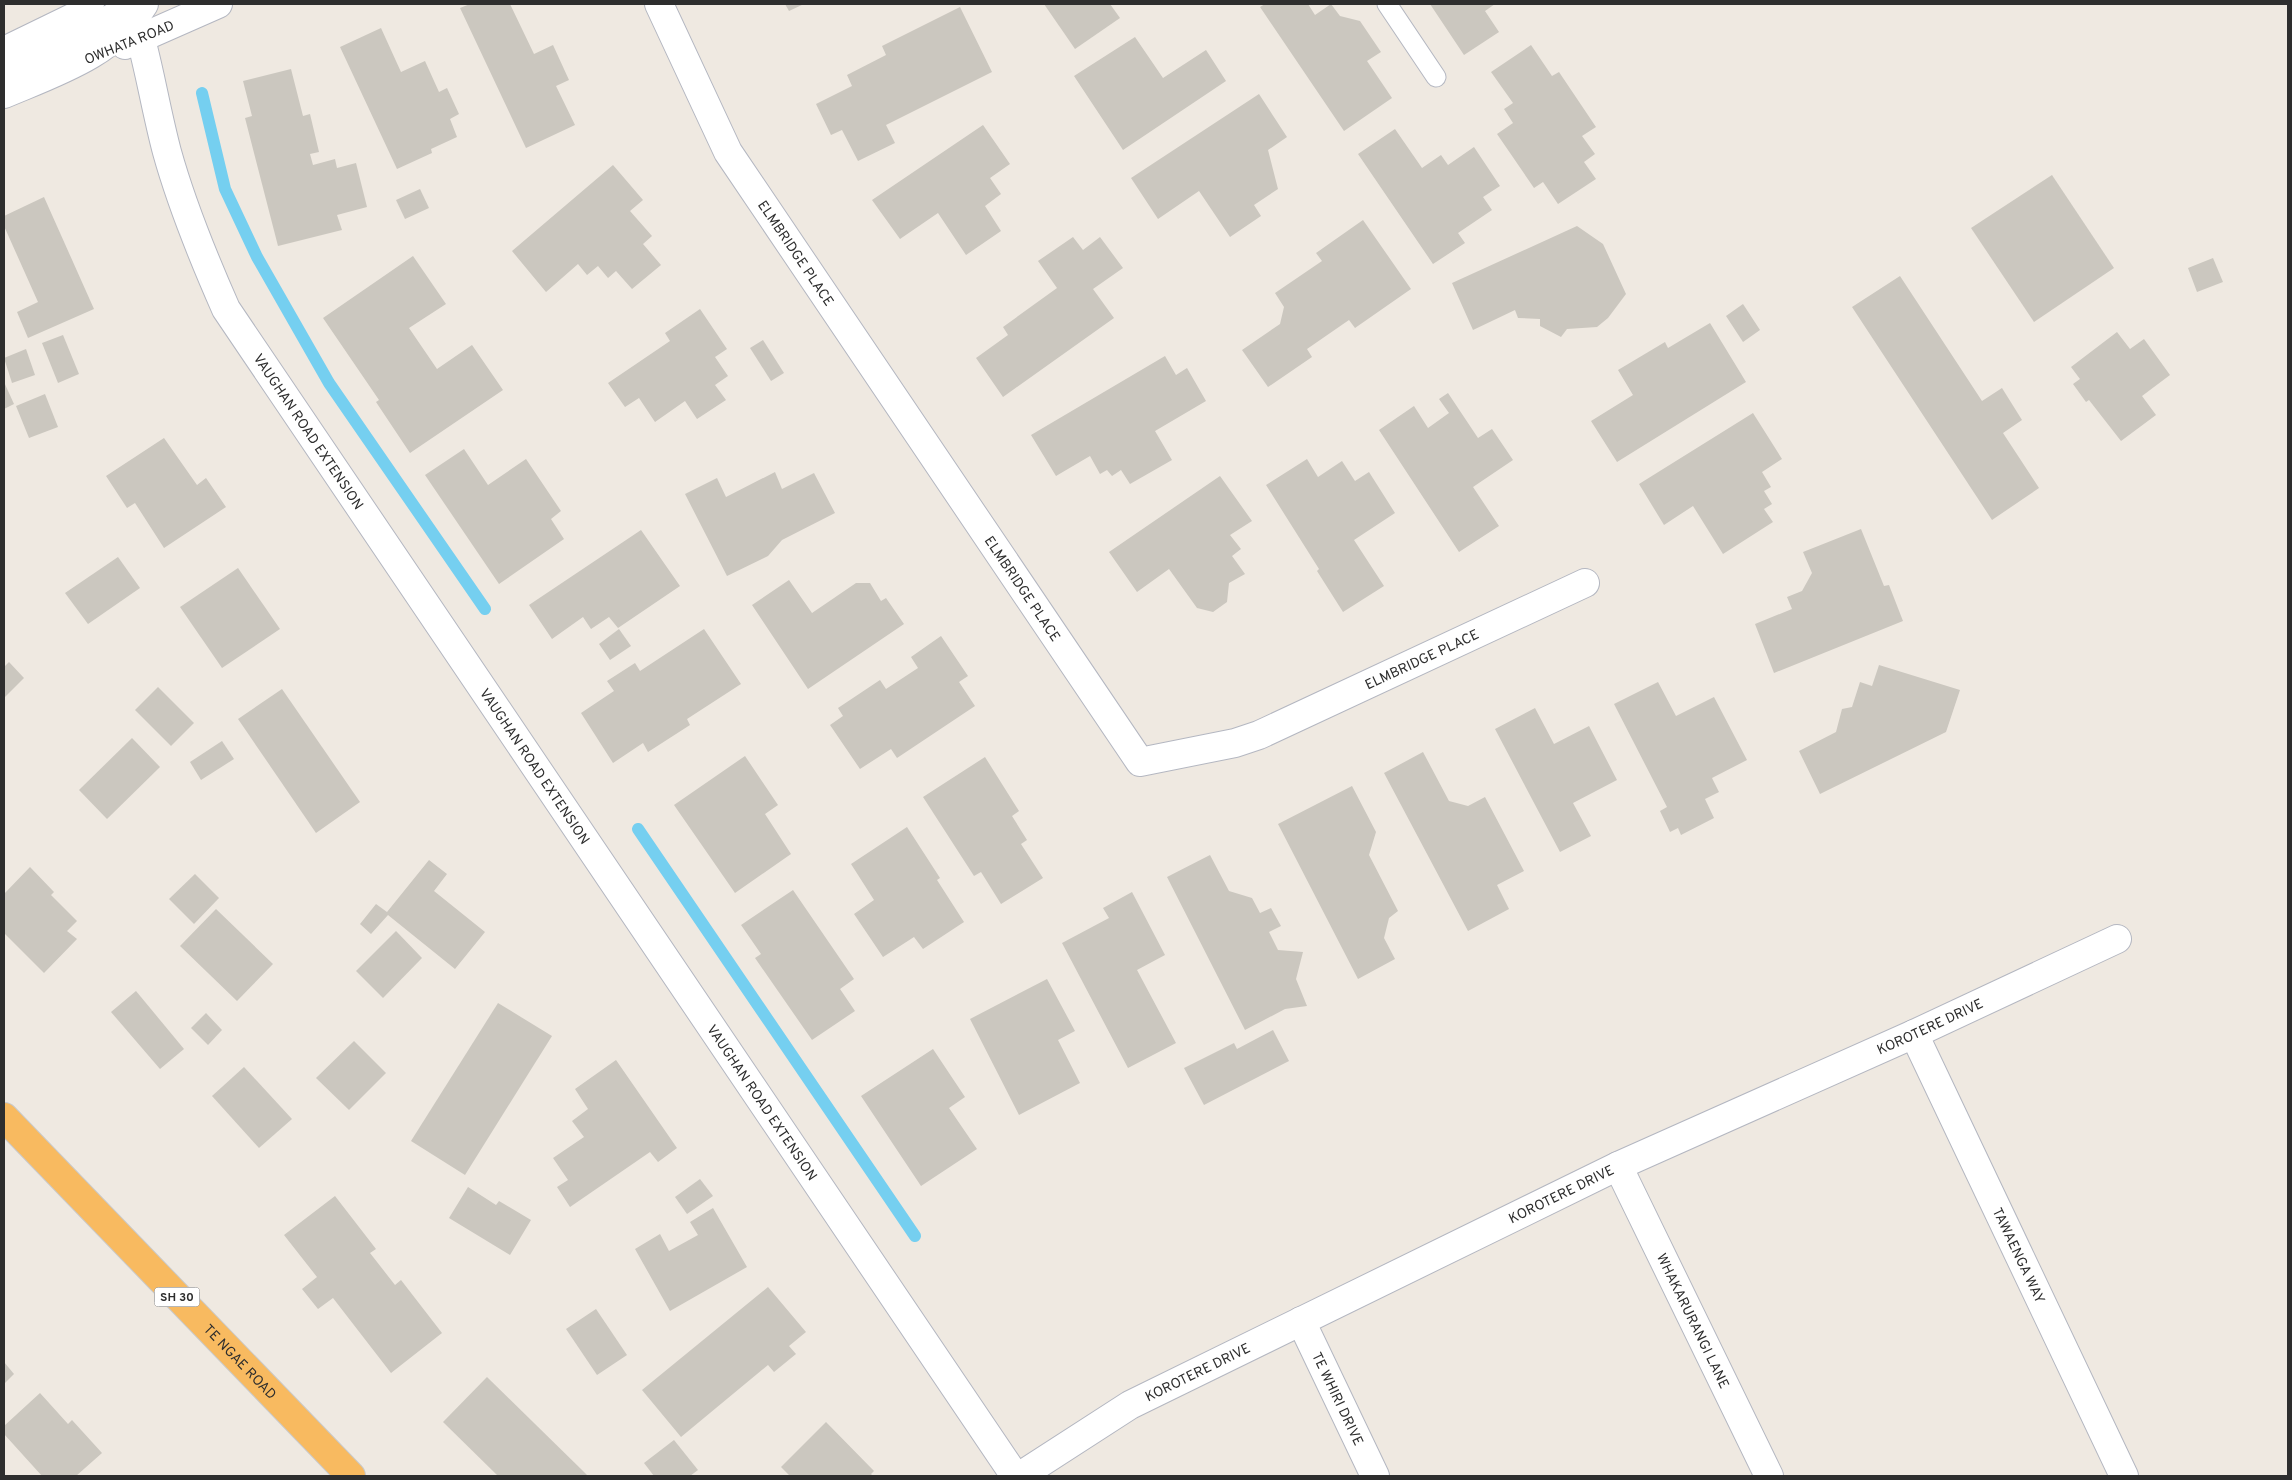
<svg xmlns="http://www.w3.org/2000/svg" width="2292" height="1480" font-family="Overpass,sans-serif">
  <style>
    .lines { fill: none; stroke-linecap: round; stroke-linejoin: round }
    .stream { stroke: #75cff0; stroke-width: 12 }
    .building { fill: #cbc7bf }
    .service-casing { stroke: #b4b7c1; stroke-width: 21 }
    .minor-casing { stroke: #b4b7c1; stroke-width: 30 }
    .tertiary-casing { stroke: #b4b7c1; stroke-width: 30 }
    .trunk-casing { stroke: #c9c9c9; stroke-width: 30 }
    .service { stroke: #fff; stroke-width: 19 }
    .minor { stroke: #fff; stroke-width: 28 }
    .tertiary { stroke: #fff; stroke-width: 28 }
    .trunk { stroke: #f8ba60; stroke-width: 28 }
    .labels { text-anchor: middle; stroke-width: 4.5; stroke-linejoin: round; paint-order: stroke }
    .shield { fill: #fff; stroke: #6d6d6d; stroke-width: 1 }
    .shield-label { font-size: 12px; font-weight: bold; fill: #2e2e2e }
    .street-label { font-size: 14px; fill: #2e2e2e; stroke: #fff }
  </style>
  <rect width="100%" height="100%" fill="#efe9e1"/>
  <g class="lines">
    <!-- stream -->
    <g class="stream">
      <polyline points="202,93 225,189 257,257 329,383 485,609"/>
      <polyline points="638,829 915,1236"/>
    </g>
  </g>
  <!-- building -->
  <g class="building">
    <polygon points="470,4 510,4 534,54 553,45 569,80 556,86 575,125 526,148 460,8"/>
    <polygon points="785,4 804,4 789,11"/>
    <polygon points="1044,4 1110,4 1120,18 1075,49"/>
    <polygon points="1265,4 1308,4 1315,15 1331,4 1340,16 1360,21 1381,52 1367,61 1392,98 1344,131 1260,7"/>
    <polygon points="1430,4 1495,4 1485,11 1499,32 1464,55"/>
    <polygon points="960,7 992,72 886,125 895,143 858,161 842,130 831,135 816,104 852,86 847,75 886,55 882,46"/>
    <polygon points="381,28 401,72 425,61 439,92 447,88 459,114 450,119 457,137 431,149 432,153 397,169 340,47"/>
    <polygon points="1135,37 1163,78 1206,50 1226,81 1123,150 1074,76"/>
    <polygon points="1531,45 1552,76 1559,72 1596,127 1582,136 1595,154 1584,162 1596,179 1558,204 1543,182 1534,188 1497,134 1513,123 1504,109 1513,103 1491,72"/>
    <polygon points="291,69 303,116 310,114 319,152 310,154 313,165 335,159 337,168 356,163 367,207 337,215 342,230 278,246 245,118 252,116 243,81"/>
    <polygon points="1259,94 1287,137 1268,150 1278,189 1254,205 1261,216 1230,237 1199,191 1158,219 1131,178"/>
    <polygon points="983,125 1010,164 990,178 1001,194 985,206 1001,231 966,255 938,213 900,239 872,200"/>
    <polygon points="1395,129 1422,168 1441,155 1448,165 1474,147 1500,186 1483,197 1492,210 1458,233 1465,243 1433,264 1358,154"/>
    <polygon points="613,165 643,200 630,211 652,236 643,244 661,265 632,289 616,271 608,278 598,266 587,275 578,264 546,292 512,251"/>
    <polygon points="2052,175 2114,268 2034,322 1971,228"/>
    <polygon points="420,189 429,208 405,219 396,200"/>
    <polygon points="44,197 94,309 28,338 17,312 38,302 4,226 4,216"/>
    <polygon points="1363,220 1411,289 1355,328 1349,320 1307,349 1312,357 1268,387 1242,350 1280,324 1284,307 1275,293 1322,261 1316,253"/>
    <polygon points="1577,226 1603,244 1626,294 1608,318 1597,327 1567,329 1561,337 1540,326 1540,319 1518,318 1515,310 1473,330 1452,283"/>
    <polygon points="1073,237 1083,250 1100,237 1123,268 1093,289 1114,318 1003,397 976,358 1008,335 1003,327 1057,288 1038,261"/>
    <polygon points="413,256 446,304 409,328 437,369 472,345 503,390 410,453 376,402 379,400 323,318"/>
    <polygon points="2213,258 2223,282 2197,292 2188,268"/>
    <polygon points="1900,276 1982,401 2002,388 2022,420 2003,433 2039,488 1992,520 1852,307"/>
    <polygon points="1743,304 1760,330 1743,342 1726,316"/>
    <polygon points="700,309 727,349 715,357 728,376 715,385 726,400 697,419 685,401 655,422 639,398 625,407 608,383 670,341 665,333"/>
    <polygon points="1710,323 1746,382 1617,462 1591,421 1633,395 1618,370 1665,342 1668,348"/>
    <polygon points="2117,332 2130,349 2144,339 2170,375 2142,396 2156,415 2121,441 2089,400 2086,402 2073,384 2080,379 2071,367"/>
    <polygon points="63,335 79,374 58,383 42,343"/>
    <polygon points="763,340 784,373 771,381 750,348"/>
    <polygon points="26,349 35,375 12,383 4,358"/>
    <polygon points="1165,356 1176,375 1187,368 1206,401 1155,431 1172,460 1130,484 1121,470 1112,476 1107,470 1100,474 1090,456 1056,476 1031,435"/>
    <polygon points="4,382 14,404 4,409"/>
    <polygon points="1448,393 1478,438 1492,429 1513,460 1473,487 1499,526 1459,552 1379,430 1414,406 1428,428 1449,413 1439,399"/>
    <polygon points="45,394 58,427 29,438 16,406"/>
    <polygon points="1753,413 1782,459 1762,472 1771,487 1764,491 1772,504 1764,509 1773,522 1723,554 1693,506 1664,525 1639,484"/>
    <polygon points="164,438 197,485 206,478 226,507 164,548 135,503 127,508 106,476"/>
    <polygon points="464,449 488,485 526,459 561,511 551,519 564,539 499,584 425,475"/>
    <polygon points="1307,459 1318,477 1342,461 1355,481 1369,472 1395,513 1354,540 1384,586 1343,612 1317,571 1319,569 1266,485"/>
    <polygon points="775,472 782,489 814,473 835,513 782,540 768,556 727,576 685,494 717,478 726,497"/>
    <polygon points="1220,476 1252,521 1230,535 1241,549 1232,556 1245,574 1229,583 1227,602 1213,612 1197,608 1169,569 1137,592 1109,552"/>
    <polygon points="1861,529 1884,586 1889,585 1903,621 1774,673 1755,624 1792,609 1787,597 1802,591 1812,573 1803,552"/>
    <polygon points="641,530 680,586 618,628 609,617 591,629 583,617 552,639 529,605"/>
    <polygon points="118,557 140,588 88,624 65,593"/>
    <polygon points="238,568 280,629 222,668 180,607"/>
    <polygon points="789,580 812,613 856,583 870,583 881,601 886,598 904,624 808,689 752,605"/>
    <polygon points="619,629 631,646 610,660 599,644"/>
    <polygon points="704,629 741,684 687,719 690,725 648,752 643,743 613,763 581,713 614,691 607,681 635,663 640,671"/>
    <polygon points="941,636 968,676 959,682 975,706 897,758 891,749 860,769 830,725 843,716 838,708 880,680 886,689 918,668 911,657"/>
    <polygon points="9,662 24,678 4,698 4,667"/>
    <polygon points="1879,665 1960,690 1946,732 1820,794 1799,751 1836,732 1842,709 1852,707 1860,682 1872,686"/>
    <polygon points="1658,682 1676,716 1714,697 1747,760 1712,778 1719,792 1705,799 1714,818 1681,835 1678,828 1670,832 1660,811 1667,807 1614,704"/>
    <polygon points="158,687 194,723 171,746 135,710"/>
    <polygon points="282,689 360,802 316,833 238,719"/>
    <polygon points="1535,708 1554,744 1589,726 1617,780 1573,803 1591,836 1560,852 1495,729"/>
    <polygon points="132,738 160,767 107,819 79,790"/>
    <polygon points="222,741 234,759 201,780 190,762"/>
    <polygon points="1423,752 1449,801 1468,806 1485,797 1524,871 1497,885 1509,909 1468,931 1384,773"/>
    <polygon points="745,756 778,805 765,814 791,854 735,893 674,805"/>
    <polygon points="985,757 1019,811 1012,816 1027,840 1021,844 1043,878 1001,904 981,872 974,876 923,797"/>
    <polygon points="1352,786 1376,832 1369,855 1398,911 1389,918 1384,938 1395,959 1358,979 1278,824"/>
    <polygon points="907,827 940,878 937,880 964,922 923,949 914,937 883,957 854,914 874,900 851,864"/>
    <polygon points="1210,855 1229,891 1252,898 1260,913 1271,908 1281,926 1269,932 1278,950 1303,952 1296,979 1307,1006 1285,1009 1245,1030 1167,877"/>
    <polygon points="429,860 447,874 434,891 485,932 455,969 388,915 371,934 360,924 376,904 387,912"/>
    <polygon points="30,867 54,892 51,895 77,921 67,931 77,939 44,973 4,933 4,894"/>
    <polygon points="195,874 219,898 194,924 169,899"/>
    <polygon points="793,890 854,979 840,989 855,1011 812,1040 755,958 761,954 741,925"/>
    <polygon points="1132,892 1165,955 1137,970 1176,1043 1128,1068 1062,943 1109,918 1103,908"/>
    <polygon points="216,909 273,964 237,1001 180,946"/>
    <polygon points="396,931 422,958 383,998 356,971"/>
    <polygon points="1047,979 1075,1031 1058,1040 1080,1083 1019,1115 970,1019"/>
    <polygon points="136,991 184,1049 160,1069 111,1012"/>
    <polygon points="498,1003 552,1036 465,1175 411,1141"/>
    <polygon points="206,1013 222,1030 208,1045 191,1028"/>
    <polygon points="1273,1030 1289,1061 1204,1105 1184,1068 1234,1043 1237,1049"/>
    <polygon points="354,1041 386,1073 349,1110 316,1078"/>
    <polygon points="933,1049 965,1097 949,1108 977,1149 921,1186 861,1096"/>
    <polygon points="616,1060 677,1148 658,1162 650,1152 570,1207 557,1187 568,1180 553,1158 584,1137 572,1121 588,1109 575,1089"/>
    <polygon points="244,1067 292,1119 259,1148 212,1096"/>
    <polygon points="700,1179 713,1196 687,1214 675,1197"/>
    <polygon points="468,1187 496,1205 499,1201 531,1220 510,1255 449,1218"/>
    <polygon points="335,1196 376,1249 370,1253 395,1285 401,1280 442,1333 391,1373 333,1298 318,1309 302,1289 317,1277 284,1235"/>
    <polygon points="713,1208 747,1267 670,1311 635,1249 660,1234 669,1251 698,1235 690,1222"/>
    <polygon points="768,1287 806,1332 789,1346 796,1354 774,1372 768,1365 681,1437 642,1390"/>
    <polygon points="596,1309 627,1355 597,1375 566,1329"/>
    <polygon points="4,1362 14,1374 4,1384"/>
    <polygon points="487,1377 582,1470 588,1476 498,1476 443,1422"/>
    <polygon points="40,1393 68,1424 72,1420 102,1453 76,1476 42,1476 4,1434 4,1426"/>
    <polygon points="826,1422 874,1471 871,1474 873,1476 790,1476 781,1467"/>
    <polygon points="674,1440 698,1470 690,1476 654,1476 644,1463"/>
  </g>
  <g class="lines">
    <defs>
      <polyline id="service" points="1387,4 1436,77"/>
      <g id="minor">
        <path id="s1" d="M 131,4 C 147,52 154,103 167,152 C 182,206 203,257 226,309 L 1015,1476"/>
        <path id="s2" d="M 659,4 L 728,152 L 1140,762 L 1235,743 L 1259,735 L 1585,583"/>
        <polyline points="125,45 218,4"/>
        <polyline points="4,70 83,34 137,4"/>
        <path id="s3" d="M 1914,1034 L 2124,1476"/>
        <path id="s4" d="M 1618,1166 L 1769,1476"/>
        <path id="s5" d="M 1301,1321 L 1375,1476"/>
        <path id="s6" d="M 1020,1476 L 1130,1405 L 1618,1166 L 1914,1034 L 2117,939"/>
      </g>
      <g id="tertiary">
        <polyline points="4,51 76,16 90,4"/>
        <path d="M 4,94 C 56,72 113,54 144,4"/>
      </g>
      <g id="trunk">
        <path id="s7" d="M 4,1117 L 351,1476"/>
      </g>
    </defs>
    <!-- service casing -->
    <use href="#service" class="service-casing"/>
    <!-- minor casing -->
    <use href="#minor" class="minor-casing"/>
    <!-- tertiary casing -->
    <use href="#tertiary" class="tertiary-casing"/>
    <!-- trunk casing -->
    <use href="#trunk" class="trunk-casing"/>
    <!-- service -->
    <use href="#service" class="service"/>
    <!-- minor -->
    <use href="#minor" class="minor"/>
    <!-- tertiary -->
    <use href="#tertiary" class="tertiary"/>
    <!-- trunk -->
    <use href="#trunk" class="trunk"/>
  </g>
  <g class="labels">
    <!-- shield labels -->
    <rect class="shield" x="154.5" y="1287.5" width="45" height="19" rx="4"/>
    <g class="shield-label">
      <text x="177" y="1301">SH 30</text>
    </g>
    <!-- street labels -->
    <g class="street-label">
      <text transform="translate(129 42) rotate(-22)" y="5">OWHATA ROAD</text>
      <text dy="5" stroke="none"><textPath href="#s2" startOffset="285">ELMBRIDGE PLACE</textPath></text>
      <text dy="5" stroke="none"><textPath href="#s1" startOffset="468">VAUGHAN ROAD EXTENSION</textPath></text>
      <text dy="5" stroke="none"><textPath href="#s2" startOffset="690">ELMBRIDGE PLACE</textPath></text>
      <text dy="5" stroke="none"><textPath href="#s2" startOffset="1201">ELMBRIDGE PLACE</textPath></text>
      <text dy="5" stroke="none"><textPath href="#s1" startOffset="872">VAUGHAN ROAD EXTENSION</textPath></text>
      <text dy="5" stroke="none"><textPath href="#s6" startOffset="1016">KOROTERE DRIVE</textPath></text>
      <text dy="5" stroke="none"><textPath href="#s1" startOffset="1278">VAUGHAN ROAD EXTENSION</textPath></text>
      <text dy="5" stroke="none"><textPath href="#s6" startOffset="611">KOROTERE DRIVE</textPath></text>
      <text dy="5" stroke="none"><textPath href="#s3" startOffset="245">TAWAENGA WAY</textPath></text>
      <text dy="5" stroke="none"><textPath href="#s4" startOffset="172">WHAKARURANGI LANE</textPath></text>
      <text dy="5" stroke="none"><textPath href="#s7" startOffset="340">TE NGAE ROAD</textPath></text>
      <text dy="5" stroke="none"><textPath href="#s6" startOffset="206">KOROTERE DRIVE</textPath></text>
      <text dy="5" stroke="none"><textPath href="#s5" startOffset="86">TE WHIRI DRIVE</textPath></text>
    </g>
  </g>
  <!-- border -->
  <rect width="2292" height="1480" fill="none" stroke="#2e2e2e" stroke-width="10"/>
</svg>
